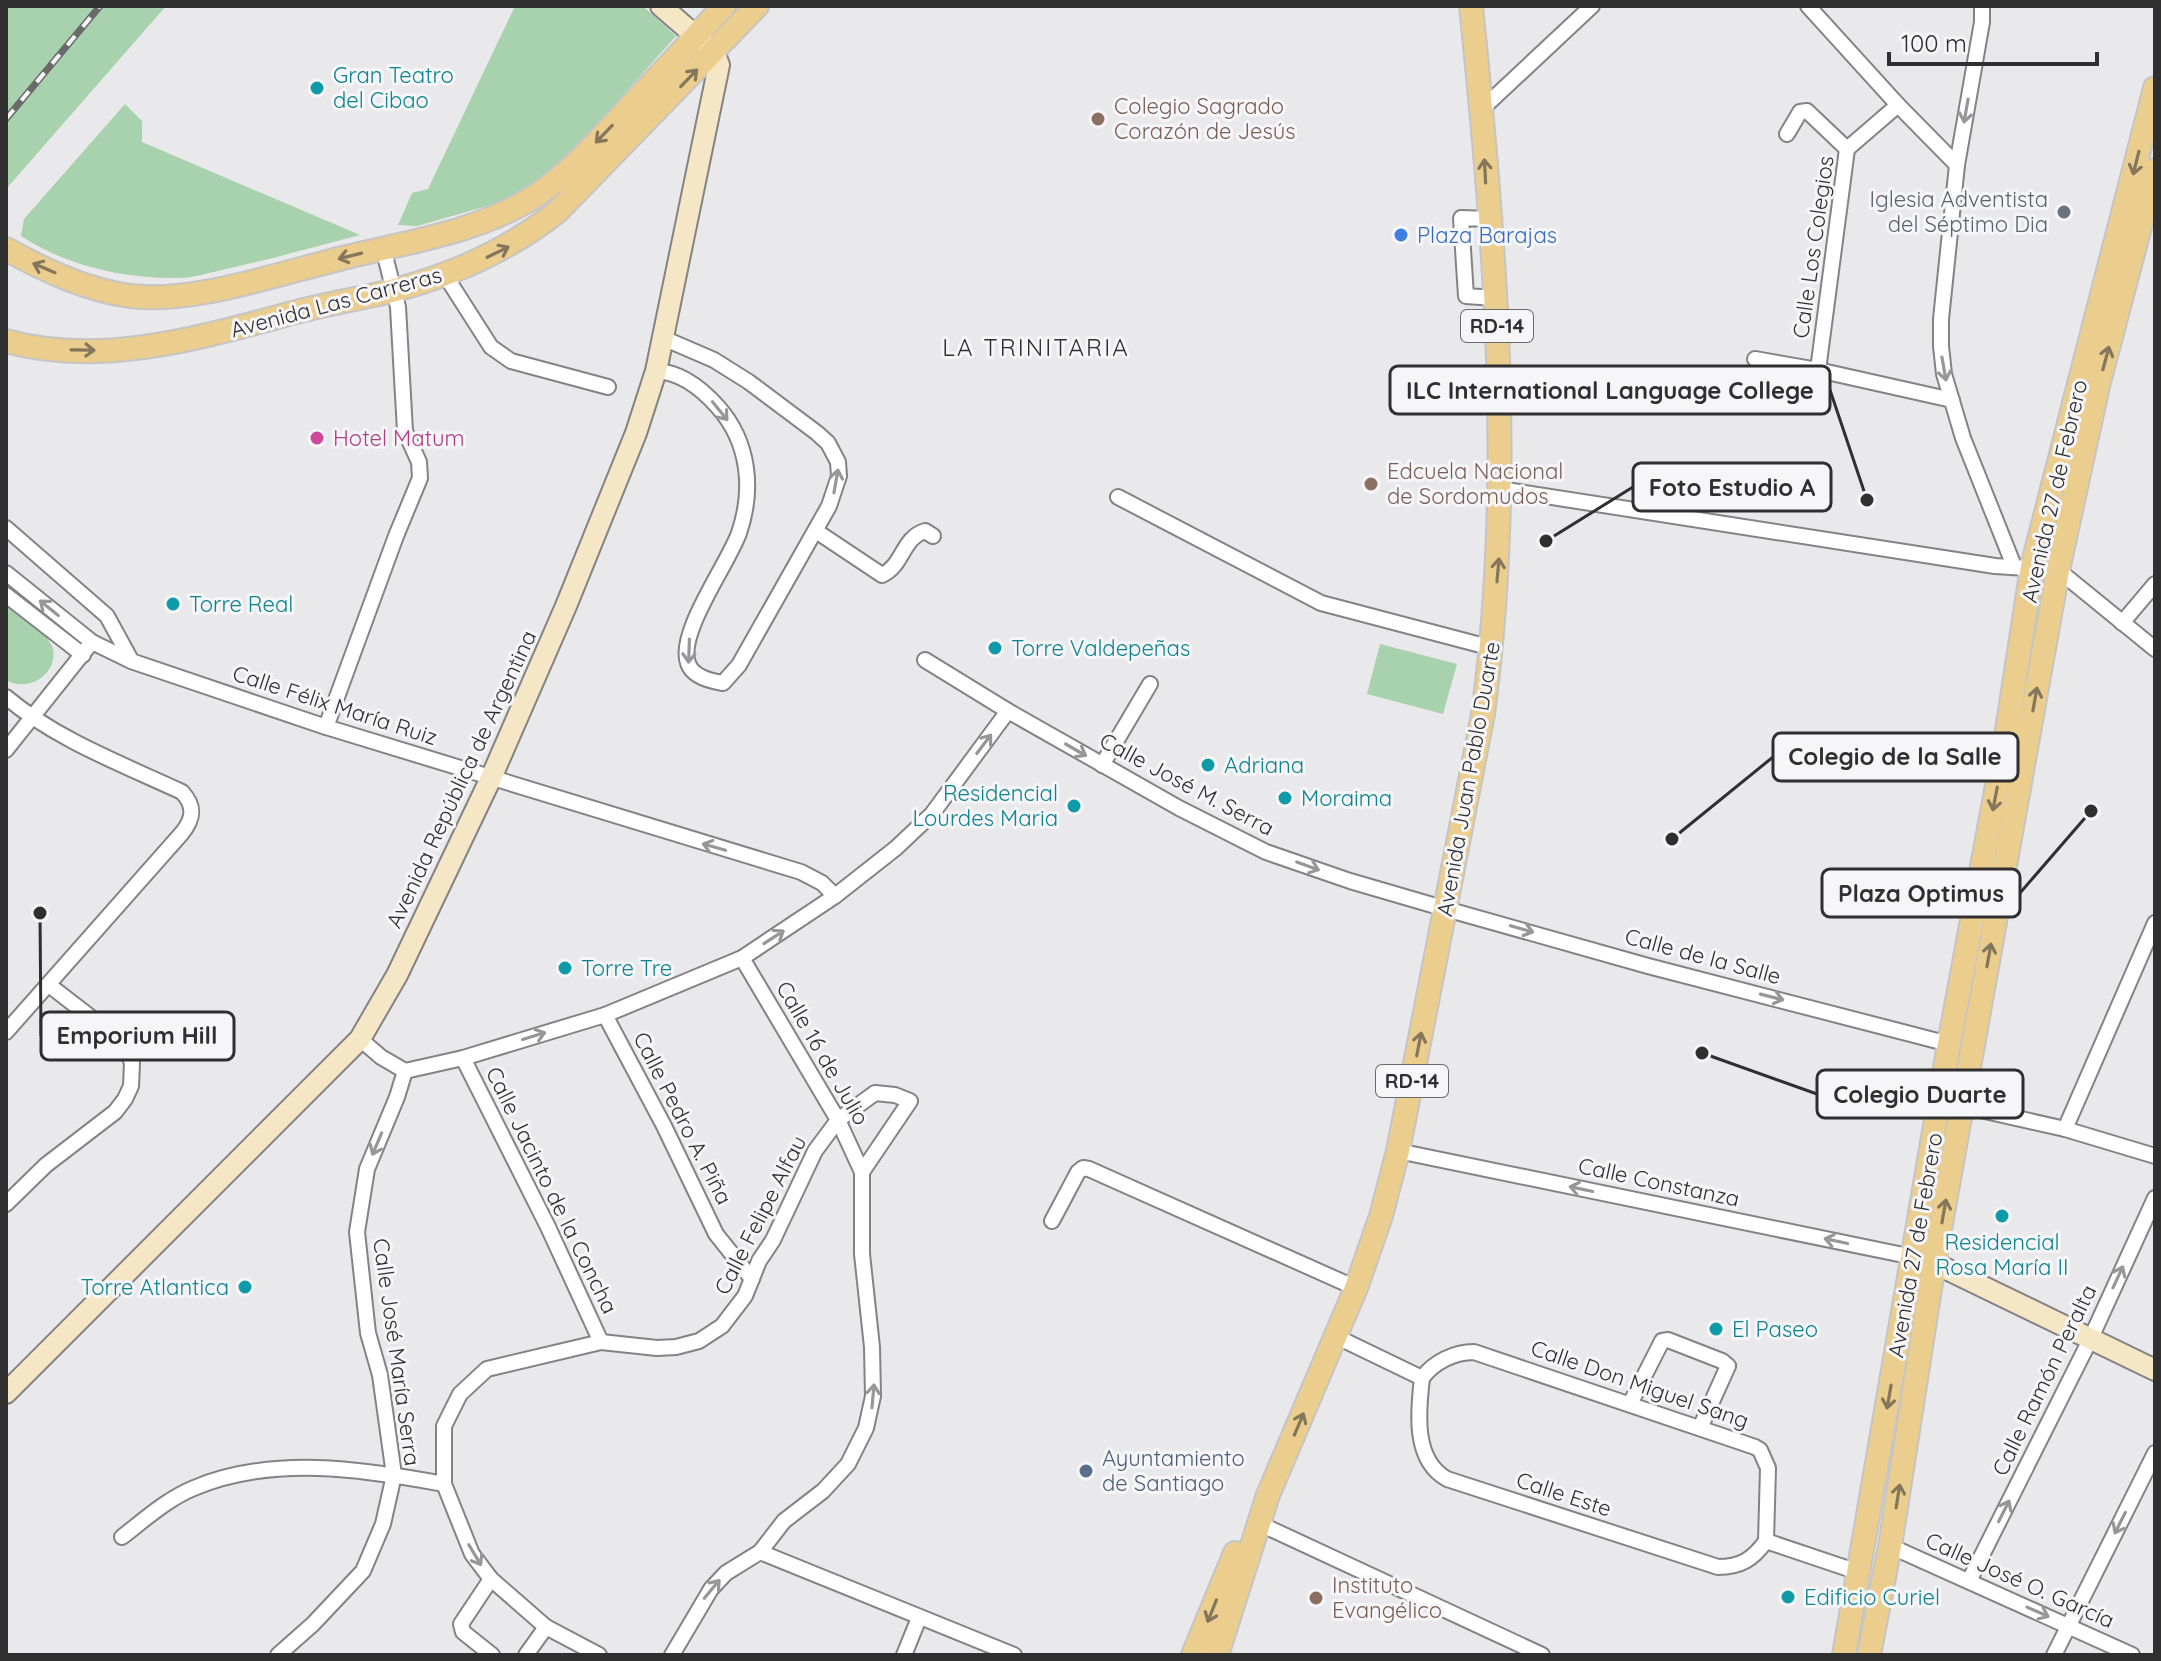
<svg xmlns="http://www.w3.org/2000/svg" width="2161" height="1661" font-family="Quicksand,sans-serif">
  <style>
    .green { fill: #a8d1ad }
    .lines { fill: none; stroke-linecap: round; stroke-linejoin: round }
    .street-casing { stroke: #838385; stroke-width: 18 }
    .secondary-casing { stroke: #838385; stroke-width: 24 }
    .primary-casing { stroke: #c5c5c5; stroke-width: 26 }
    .street { stroke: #fff; stroke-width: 14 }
    .secondary { stroke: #f5e6c6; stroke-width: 20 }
    .primary { stroke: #ebcd8d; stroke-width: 22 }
    .rail-casing { stroke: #6a6a6b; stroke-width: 7 }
    .rail { stroke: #f6f6f9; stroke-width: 4; stroke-dasharray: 12; stroke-linecap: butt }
    .oneway { stroke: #84765a }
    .oneway2 { stroke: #979798 }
    .culture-dot { fill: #0f9aa8; stroke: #f6f6f9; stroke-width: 3 }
    .education-dot { fill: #8d6e63; stroke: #f6f6f9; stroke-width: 3 }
    .worship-dot { fill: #6b7280; stroke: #f6f6f9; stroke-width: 3 }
    .shop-dot { fill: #3f7fe0; stroke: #f6f6f9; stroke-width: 3 }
    .hotel-dot { fill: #d1479c; stroke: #f6f6f9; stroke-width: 3 }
    .service-dot { fill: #5c6f8a; stroke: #f6f6f9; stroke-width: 3 }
    .labels { text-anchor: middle; stroke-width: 6; stroke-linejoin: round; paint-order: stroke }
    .shield { fill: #f6f6f9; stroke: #6b6b6c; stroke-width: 2 }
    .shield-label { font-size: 20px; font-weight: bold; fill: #2f2f30 }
    .culture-label { font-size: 22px; fill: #0d838f; stroke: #f6f6f9; text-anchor: start }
    .education-label { font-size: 22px; fill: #785e54; stroke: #f6f6f9; text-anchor: start }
    .worship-label { font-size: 22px; fill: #5b616d; stroke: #f6f6f9; text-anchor: end }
    .shop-label { font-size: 22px; fill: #366cbe; stroke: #f6f6f9; text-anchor: start }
    .street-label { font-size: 22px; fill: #2f2f30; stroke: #f6f6f9 }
    .hotel-label { font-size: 22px; fill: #b23c85; stroke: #f6f6f9; text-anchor: start }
    .service-label { font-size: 22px; fill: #4e5e75; stroke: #f6f6f9; text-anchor: start }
    .neighbourhood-label { font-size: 24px; letter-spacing: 2px; fill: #2f2f30; stroke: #f6f6f9 }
    .leader { fill: none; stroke: #2f2f30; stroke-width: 3 }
    .callout-dot { fill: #2f2f30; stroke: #f6f6f9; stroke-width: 3 }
    .callout { fill: #f6f6f9; stroke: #2f2f30; stroke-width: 3 }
    .callout-label { font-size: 24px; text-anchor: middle; font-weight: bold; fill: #2f2f30 }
  </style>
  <rect width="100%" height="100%" fill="#e9e9eb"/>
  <!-- green -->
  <g class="green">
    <polygon points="6,6 166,6 6,189"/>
    <polygon points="515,6 643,6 676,36 573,151 533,183 498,203 417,226 398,225 412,193 428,189"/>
    <path d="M 125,104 L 142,121 L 142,142 L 360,235 C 314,247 268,260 222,270 C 208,273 193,278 179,278 C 124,279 67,266 21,236 L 24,219 Z"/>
    <path d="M 6,605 C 18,614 50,634 53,649 C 58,675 27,693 6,680 Z"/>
    <polygon points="1380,644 1457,664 1443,714 1367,694"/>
  </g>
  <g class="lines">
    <defs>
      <g id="street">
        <polyline points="1808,6 1898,105 1957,165"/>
        <polyline points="1982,6 1982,22 1957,165 1941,319 1941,346 1944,374 1963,438 2014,566"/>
        <polyline points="1483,108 1592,6"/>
        <polyline points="1787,134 1800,112 1807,111 1847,149"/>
        <polyline points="1490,219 1461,218 1466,296 1495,298"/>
        <polyline points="445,275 491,347 511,361 608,387"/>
        <polyline points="1755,359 1818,370 1952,400"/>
        <polyline points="1818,370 1847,149 1898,105"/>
        <path d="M 656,371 C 681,372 702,389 718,407 C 749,442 754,489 739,533 C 728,564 677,633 688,663 C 692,676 710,681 723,683 L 739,665 L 829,506 L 839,476 L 838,462 L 828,443 L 817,433 L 749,382 L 714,360 L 663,338"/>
        <polyline points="1500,489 1995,566 2058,570 2155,649"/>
        <polyline points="1118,497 1321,603 1492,648"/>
        <polyline points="6,528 107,616 131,660"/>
        <path d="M 816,531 L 882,575 C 903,566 902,538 925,531 L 933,536"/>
        <polyline points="6,573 92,642 131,661 326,727 801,872 822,883 835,896"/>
        <polyline points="6,595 83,655"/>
        <polyline points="2122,623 2155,584"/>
        <polyline points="925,660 1008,711 1179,808 1266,852 1350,881 1446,909 1648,966 1949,1044"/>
        <path d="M 6,697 C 57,740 122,764 182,792 C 195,806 194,818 182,833 L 6,1032"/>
        <polyline points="326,727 396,536 420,478 419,462 405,431 398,307 383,248"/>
        <polyline points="6,750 92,642"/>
        <polyline points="1102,765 1150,684"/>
        <polyline points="605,1015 664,1126 716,1234 752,1279"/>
        <polyline points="360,1039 381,1057 405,1071 463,1058 605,1015 742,958 835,896 896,848 932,814 1008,711"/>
        <polyline points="463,1058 548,1227 601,1342"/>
        <polyline points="1963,1106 2065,1129 2155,1156"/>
        <polyline points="2065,1129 2155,923"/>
        <polyline points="1398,1151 1918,1258"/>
        <polyline points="6,1204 46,1165 115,1112 125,1099 131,1086 132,1063 124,1043 49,985"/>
        <polyline points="1052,1221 1078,1172 1083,1168 1089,1169 1356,1288"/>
        <polyline points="1335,1336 1422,1378"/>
        <path d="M 1422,1378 C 1434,1362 1454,1352 1474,1352 L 1755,1447 L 1760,1450 L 1768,1468 L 1766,1541 L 1858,1572"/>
        <path d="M 1422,1378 C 1418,1412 1413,1460 1447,1479 L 1718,1567 C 1741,1567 1753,1559 1766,1541"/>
        <polyline points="1630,1404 1662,1341 1668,1340 1722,1361 1728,1366 1700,1428"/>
        <polyline points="1258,1523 1542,1655"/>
        <path d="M 122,1537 C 144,1520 167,1499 194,1488 C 272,1455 363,1469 444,1484"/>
        <polyline points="1890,1546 2132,1655"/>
        <polyline points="760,1552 1014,1655"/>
        <polyline points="491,1579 461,1624 463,1632 492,1655"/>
        <polyline points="1969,1581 2090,1340 2155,1198"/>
        <polyline points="278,1655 313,1624 363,1571 383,1524 394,1475 380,1375 368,1333 357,1232 367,1169 397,1097 405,1071"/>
        <polyline points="526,1655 546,1627"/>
        <polyline points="599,1655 546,1627 491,1579 472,1554 444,1484 444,1426 460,1394 487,1369 601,1342 657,1348 676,1347 699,1341 722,1326 745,1296 759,1261 773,1240 815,1151 838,1120 875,1093 895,1095 910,1101 862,1172"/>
        <polyline points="672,1655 711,1589 726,1573 760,1552 784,1521 823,1491 848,1464 866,1428 873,1396 872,1347 862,1254 862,1172 838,1120 742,958"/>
        <polyline points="904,1655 919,1618"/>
        <polyline points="2054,1655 2155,1453"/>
      </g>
      <g id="secondary">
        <polyline points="1934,1263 2155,1370"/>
        <polyline points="6,1393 360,1039 397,975 491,778 566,606 636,433 656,371 719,65 714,52 661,6"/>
      </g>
      <g id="primary">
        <path d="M 6,249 C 44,270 86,290 130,296 C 193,304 280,273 343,258 C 403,243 473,233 527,201 C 565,179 595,144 625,112 C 658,77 691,41 724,6"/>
        <path d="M 6,341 C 103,368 206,336 300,311 C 331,303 364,298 395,290 C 456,274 509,250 558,211 L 757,6"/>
        <polyline points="1193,1655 1235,1553"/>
        <path d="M 1217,1655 L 1268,1495 L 1356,1288 L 1381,1216 L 1398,1151 L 1483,714 C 1515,478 1495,242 1471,6"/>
        <polyline points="1844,1655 1949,1044 2006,737 2032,567 2155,88"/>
        <polyline points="1869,1655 1890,1546 1934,1263 2058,570 2098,386 2155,170"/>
      </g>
    </defs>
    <!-- street casing -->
    <use href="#street" class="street-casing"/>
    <!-- secondary casing -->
    <use href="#secondary" class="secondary-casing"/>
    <!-- primary casing -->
    <use href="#primary" class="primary-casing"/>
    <!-- street -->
    <use href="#street" class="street"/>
    <!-- secondary -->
    <use href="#secondary" class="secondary"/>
    <!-- primary -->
    <use href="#primary" class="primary"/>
    <defs>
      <polyline id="rail" points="6,119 100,6"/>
    </defs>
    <!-- rail casing -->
    <use href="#rail" class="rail-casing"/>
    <!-- rail -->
    <use href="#rail" class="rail"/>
  </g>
  <!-- one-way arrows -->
  <defs><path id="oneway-shaft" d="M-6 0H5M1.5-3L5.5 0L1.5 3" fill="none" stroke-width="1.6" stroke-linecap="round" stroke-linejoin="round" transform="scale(2)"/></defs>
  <g class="oneway">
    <use href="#oneway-shaft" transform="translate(689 78) rotate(-46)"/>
    <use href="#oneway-shaft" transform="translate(604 134) rotate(134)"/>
    <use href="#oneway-shaft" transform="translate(2136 163) rotate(104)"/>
    <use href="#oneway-shaft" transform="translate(1485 171) rotate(-93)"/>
    <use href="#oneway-shaft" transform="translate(498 252) rotate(-26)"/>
    <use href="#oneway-shaft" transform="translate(350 256) rotate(166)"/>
    <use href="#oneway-shaft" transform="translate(44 268) rotate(-157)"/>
    <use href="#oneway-shaft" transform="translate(83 350) rotate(1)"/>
    <use href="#oneway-shaft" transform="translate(2106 358) rotate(-75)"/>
    <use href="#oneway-shaft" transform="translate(1498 570) rotate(-85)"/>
    <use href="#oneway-shaft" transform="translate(2035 699) rotate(-80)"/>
    <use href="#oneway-shaft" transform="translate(1995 799) rotate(101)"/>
    <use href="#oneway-shaft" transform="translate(1989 955) rotate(-80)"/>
    <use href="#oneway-shaft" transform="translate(1419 1044) rotate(-79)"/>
    <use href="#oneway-shaft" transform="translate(1944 1211) rotate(-80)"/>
    <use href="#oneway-shaft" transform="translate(1889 1397) rotate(100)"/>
    <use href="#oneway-shaft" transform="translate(1299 1424) rotate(-67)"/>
    <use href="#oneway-shaft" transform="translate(1898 1496) rotate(-81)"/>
    <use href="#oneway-shaft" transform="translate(1212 1611) rotate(112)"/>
  </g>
  <g class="oneway2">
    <use href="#oneway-shaft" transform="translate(1966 111) rotate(100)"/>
    <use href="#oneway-shaft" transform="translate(1944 369) rotate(80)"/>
    <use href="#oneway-shaft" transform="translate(720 411) rotate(51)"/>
    <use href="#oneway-shaft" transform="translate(836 481) rotate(-80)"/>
    <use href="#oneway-shaft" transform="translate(49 608) rotate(-141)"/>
    <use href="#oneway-shaft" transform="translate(689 651) rotate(92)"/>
    <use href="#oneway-shaft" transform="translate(984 744) rotate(-53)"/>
    <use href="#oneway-shaft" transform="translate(1076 750) rotate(30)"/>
    <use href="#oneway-shaft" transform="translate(714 847) rotate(-164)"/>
    <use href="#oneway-shaft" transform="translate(1308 866) rotate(20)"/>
    <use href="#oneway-shaft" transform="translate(1522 929) rotate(16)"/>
    <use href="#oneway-shaft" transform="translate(774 937) rotate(-33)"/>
    <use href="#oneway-shaft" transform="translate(1772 997) rotate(14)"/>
    <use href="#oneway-shaft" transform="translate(534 1036) rotate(-17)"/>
    <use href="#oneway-shaft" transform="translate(377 1144) rotate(113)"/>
    <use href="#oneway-shaft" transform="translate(1581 1189) rotate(-168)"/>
    <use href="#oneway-shaft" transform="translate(1836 1241) rotate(-168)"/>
    <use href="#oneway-shaft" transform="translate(2118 1277) rotate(-65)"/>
    <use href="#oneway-shaft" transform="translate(873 1396) rotate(-85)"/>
    <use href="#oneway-shaft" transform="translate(2004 1511) rotate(-63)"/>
    <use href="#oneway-shaft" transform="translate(2120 1523) rotate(117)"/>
    <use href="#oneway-shaft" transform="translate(475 1555) rotate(59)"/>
    <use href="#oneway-shaft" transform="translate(712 1589) rotate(-50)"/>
    <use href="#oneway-shaft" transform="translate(2038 1612) rotate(24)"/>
  </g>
  <!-- markers -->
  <g class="culture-dot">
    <circle cx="317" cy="88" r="8"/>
    <circle cx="173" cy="604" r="8"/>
    <circle cx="995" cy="648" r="8"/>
    <circle cx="1208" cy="765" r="8"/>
    <circle cx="1285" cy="798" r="8"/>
    <circle cx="1074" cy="806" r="8"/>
    <circle cx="565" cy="968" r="8"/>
    <circle cx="2002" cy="1216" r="8"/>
    <circle cx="245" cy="1287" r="8"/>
    <circle cx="1716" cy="1329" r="8"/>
    <circle cx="1788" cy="1597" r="8"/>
  </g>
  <g class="education-dot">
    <circle cx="1098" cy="119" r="8"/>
    <circle cx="1371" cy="484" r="8"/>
    <circle cx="1316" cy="1598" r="8"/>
  </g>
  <circle class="worship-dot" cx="2064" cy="212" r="8"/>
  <circle class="shop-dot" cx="1401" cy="235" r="8"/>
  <circle class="hotel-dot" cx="317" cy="438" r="8"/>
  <circle class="service-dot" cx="1086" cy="1471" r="8"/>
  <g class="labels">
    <!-- shield labels -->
    <g class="shield">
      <rect x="1461" y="310" width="72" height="32" rx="6"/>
      <rect x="1376" y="1065" width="72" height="32" rx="6"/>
    </g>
    <g class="shield-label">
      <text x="1497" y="333">RD-14</text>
      <text x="1412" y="1088">RD-14</text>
    </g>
    <!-- culture labels -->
    <g class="culture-label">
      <text x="333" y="83">Gran Teatro<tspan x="333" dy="25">del Cibao</tspan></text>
      <text x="189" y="612">Torre Real</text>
      <text x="1011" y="656">Torre Valdepeñas</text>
      <text x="1224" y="773">Adriana</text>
      <text x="1058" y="801" text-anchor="end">Residencial<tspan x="1058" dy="25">Lourdes Maria</tspan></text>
      <text x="1301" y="806">Moraima</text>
      <text x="581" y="976">Torre Tre</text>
      <text x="2002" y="1250" text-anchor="middle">Residencial<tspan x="2002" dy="25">Rosa María II</tspan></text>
      <text x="229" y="1295" text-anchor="end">Torre Atlantica</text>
      <text x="1732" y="1337">El Paseo</text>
      <text x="1804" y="1605">Edificio Curiel</text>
    </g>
    <!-- education labels -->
    <g class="education-label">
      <text x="1114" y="114">Colegio Sagrado<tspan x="1114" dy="25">Corazón de Jesús</tspan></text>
      <text x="1387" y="479">Edcuela Nacional<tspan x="1387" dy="25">de Sordomudos</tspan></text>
      <text x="1332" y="1593">Instituto<tspan x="1332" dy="25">Evangélico</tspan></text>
    </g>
    <!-- worship labels -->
    <g class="worship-label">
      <text x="2048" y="207">Iglesia Adventista<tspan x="2048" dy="25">del Séptimo Dia</tspan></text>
    </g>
    <!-- shop labels -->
    <g class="shop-label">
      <text x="1417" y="243">Plaza Barajas</text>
    </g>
    <!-- street labels -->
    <g class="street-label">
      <text transform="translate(1813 247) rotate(-82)" y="8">Calle Los Colegios</text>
      <text transform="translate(336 302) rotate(-15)" y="8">Avenida Las Carreras</text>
      <text transform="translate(2054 491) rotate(-77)" y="8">Avenida 27 de Febrero</text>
      <text transform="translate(335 705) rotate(18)" y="8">Calle Félix María Ruiz</text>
      <text transform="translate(461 779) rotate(-65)" y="8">Avenida República de Argentina</text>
      <text transform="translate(1468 779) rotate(-80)" y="8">Avenida Juan Pablo Duarte</text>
      <text transform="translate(1187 784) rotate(28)" y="8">Calle José M. Serra</text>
      <text transform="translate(1703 956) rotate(15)" y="8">Calle de la Salle</text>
      <text transform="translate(823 1053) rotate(60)" y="8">Calle 16 de Julio</text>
      <text transform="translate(683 1118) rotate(63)" y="8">Calle Pedro A. Piña</text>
      <text transform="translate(1659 1182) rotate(12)" y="8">Calle Constanza</text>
      <text transform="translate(552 1190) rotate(64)" y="8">Calle Jacinto de la Concha</text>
      <text transform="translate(760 1215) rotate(-63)" y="8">Calle Felipe Alfau</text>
      <text transform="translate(1915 1245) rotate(-80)" y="8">Avenida 27 de Febrero</text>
      <text transform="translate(397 1352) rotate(82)" y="8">Calle José María Serra</text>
      <text transform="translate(2044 1380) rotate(-64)" y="8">Calle Ramón Peralta</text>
      <text transform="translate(1640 1384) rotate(19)" y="8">Calle Don Miguel Sang</text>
      <text transform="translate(1564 1494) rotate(18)" y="8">Calle Este</text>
      <text transform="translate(2020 1580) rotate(24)" y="8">Calle José O. García</text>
    </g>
    <!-- hotel labels -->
    <g class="hotel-label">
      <text x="333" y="446">Hotel Matum</text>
    </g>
    <!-- service labels -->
    <g class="service-label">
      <text x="1102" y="1466">Ayuntamiento<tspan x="1102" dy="25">de Santiago</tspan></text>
    </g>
    <!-- neighbourhood labels -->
    <g class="neighbourhood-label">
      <text x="1036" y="356">LA TRINITARIA</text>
    </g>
  </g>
  <!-- callouts -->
  <path class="leader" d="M1867 500L1830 390M1546 541L1633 487M1672 839L1773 757M2091 811L2020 893M40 913L41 1036M1702 1053L1817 1094"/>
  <g class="callout-dot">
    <circle cx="1867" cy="500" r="8"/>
    <circle cx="1546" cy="541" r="8"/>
    <circle cx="1672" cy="839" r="8"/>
    <circle cx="2091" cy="811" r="8"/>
    <circle cx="40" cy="913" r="8"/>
    <circle cx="1702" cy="1053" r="8"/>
  </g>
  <g class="callout">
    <rect x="1390" y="366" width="440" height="48" rx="8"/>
    <rect x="1633" y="463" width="198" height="48" rx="8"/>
    <rect x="1773" y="733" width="245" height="48" rx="8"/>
    <rect x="1822" y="869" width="198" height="48" rx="8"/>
    <rect x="41" y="1012" width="193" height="48" rx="8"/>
    <rect x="1817" y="1070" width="206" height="48" rx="8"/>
  </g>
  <g class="callout-label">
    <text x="1610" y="399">ILC International Language College</text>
    <text x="1732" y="496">Foto Estudio A</text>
    <text x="1895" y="765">Colegio de la Salle</text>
    <text x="1921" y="902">Plaza Optimus</text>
    <text x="137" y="1044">Emporium Hill</text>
    <text x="1920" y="1103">Colegio Duarte</text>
  </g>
  <!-- border -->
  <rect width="2161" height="1661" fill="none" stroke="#2f2f30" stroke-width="16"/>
  <!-- scale -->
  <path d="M1889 52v12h208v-12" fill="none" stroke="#2f2f30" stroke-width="4"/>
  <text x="1901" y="52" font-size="24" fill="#2f2f30" stroke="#f6f6f9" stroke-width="6" paint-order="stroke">100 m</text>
</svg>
